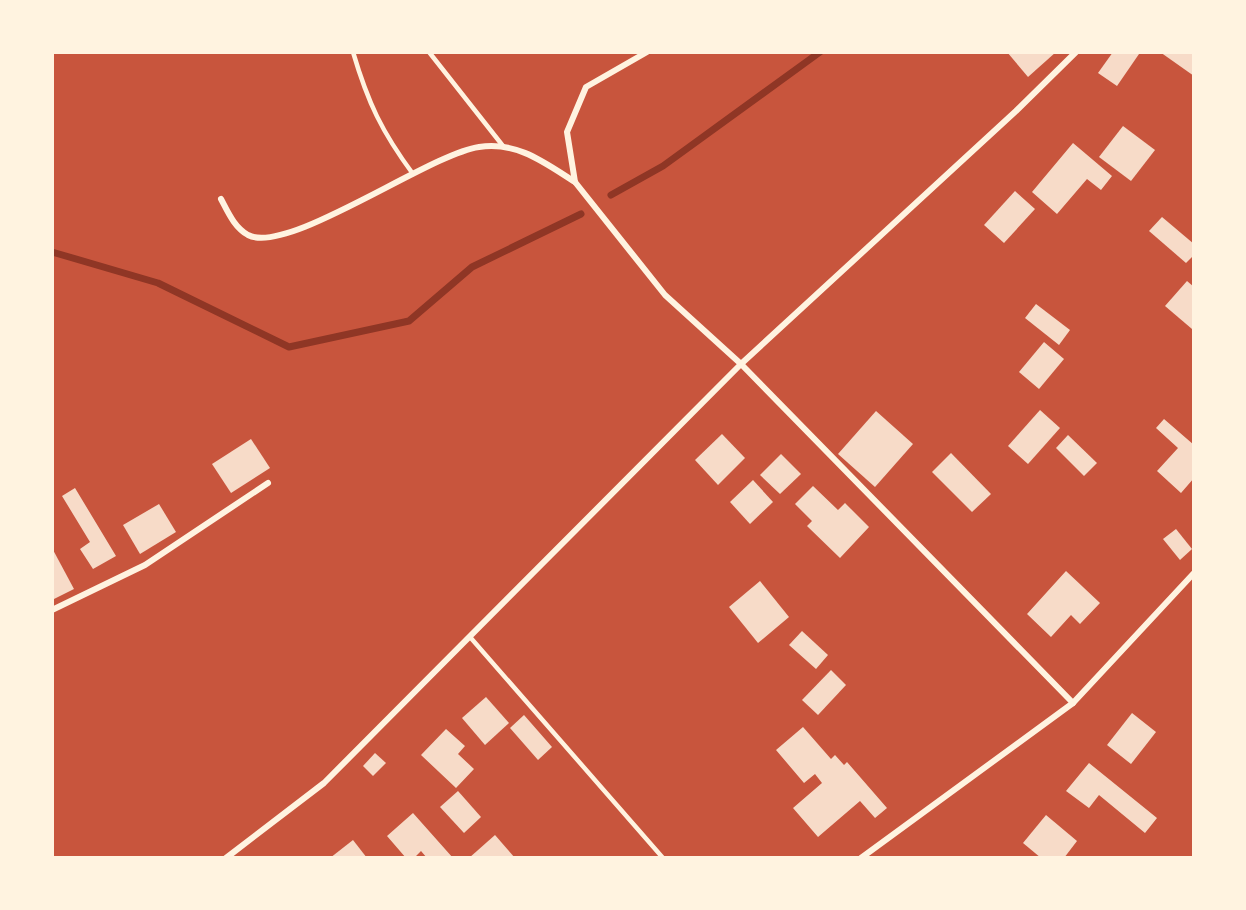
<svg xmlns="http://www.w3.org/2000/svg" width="1246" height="910" font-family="'DejaVu Sans',sans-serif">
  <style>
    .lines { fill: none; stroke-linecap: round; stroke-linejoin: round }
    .stream { stroke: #8f3625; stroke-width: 7 }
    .building { fill: #f7dbc8 }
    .service { stroke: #fff3e0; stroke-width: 4.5 }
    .minor { stroke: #fff3e0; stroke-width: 6 }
  </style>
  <rect width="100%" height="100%" fill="#c8553d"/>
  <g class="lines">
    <!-- stream -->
    <g class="stream">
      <polyline points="611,195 663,166 820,52"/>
      <polyline points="52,252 158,283 289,347 409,321 472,267 581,214"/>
    </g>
  </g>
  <!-- building -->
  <g class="building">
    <polygon points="1007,52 1056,52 1028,77"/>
    <polygon points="1113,52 1139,54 1117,86 1098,73"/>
    <polygon points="1160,52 1194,52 1194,76"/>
    <polygon points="1123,126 1155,150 1131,181 1099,157"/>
    <polygon points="1073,143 1112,176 1101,190 1087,179 1057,214 1032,192"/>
    <polygon points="1015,191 1035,209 1004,243 984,225"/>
    <polygon points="1162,217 1194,244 1194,255 1186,263 1149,231"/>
    <polygon points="1187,281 1194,287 1192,329 1165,306"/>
    <polygon points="1036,304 1070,330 1059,345 1025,318"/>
    <polygon points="1044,342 1064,359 1039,389 1019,372"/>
    <polygon points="1040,410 1060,428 1028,464 1008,446"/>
    <polygon points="876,411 913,444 875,487 838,454"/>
    <polygon points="1164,419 1194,445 1194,478 1181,493 1157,471 1178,448 1156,428"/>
    <polygon points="722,434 745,458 718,485 695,460"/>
    <polygon points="1068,435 1097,463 1084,476 1056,448"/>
    <polygon points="251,439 270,468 231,493 212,464"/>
    <polygon points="951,453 991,494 972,512 932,472"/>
    <polygon points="781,454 801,474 780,494 760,475"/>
    <polygon points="753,480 773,502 750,524 730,502"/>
    <polygon points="813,486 838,510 845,503 869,527 840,558 807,526 812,521 795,504"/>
    <polygon points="75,488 116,556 93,569 80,549 90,542 62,496"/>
    <polygon points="159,504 176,532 140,554 123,525"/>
    <polygon points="1176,529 1192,549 1180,560 1163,539"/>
    <polygon points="52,548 74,589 52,600"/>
    <polygon points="1066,571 1100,603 1080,624 1071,615 1051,637 1027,614"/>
    <polygon points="760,581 789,617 758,643 729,607"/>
    <polygon points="802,631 828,655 816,669 789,645"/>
    <polygon points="831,670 846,685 818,715 802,700"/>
    <polygon points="486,697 509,723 485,745 462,718"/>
    <polygon points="1132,713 1156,732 1131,764 1107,745"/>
    <polygon points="524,715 552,747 538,760 510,728"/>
    <polygon points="803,727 831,759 835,755 844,765 847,762 887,808 875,818 860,801 818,837 793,808 822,783 815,774 804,783 776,750"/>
    <polygon points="446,729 465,746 458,754 474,769 456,788 421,755"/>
    <polygon points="375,753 386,763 373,776 363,766"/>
    <polygon points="1089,763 1157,818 1145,833 1099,795 1089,808 1066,791"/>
    <polygon points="458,791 481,817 464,833 440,807"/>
    <polygon points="413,813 453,858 427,858 421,851 414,858 406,858 387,836"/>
    <polygon points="1046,815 1077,841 1064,858 1041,858 1023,843"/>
    <polygon points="495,835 515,858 469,858"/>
    <polygon points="353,840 367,858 330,858"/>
  </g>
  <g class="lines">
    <!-- service -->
    <g class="service">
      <path d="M 353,52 C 368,103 382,132 413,174"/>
      <polyline points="429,52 503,146"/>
      <polyline points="470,637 663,858"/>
    </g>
    <!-- minor -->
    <g class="minor">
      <polyline points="647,52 586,87 567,132 575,182 665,295 741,364 1073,703"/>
      <path d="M 221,199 C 228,212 234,227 248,235 C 287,256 429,154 479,147 C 517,141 545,163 575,182"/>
      <polyline points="52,610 145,565 268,483"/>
      <polyline points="226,858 324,783 741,364 1016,111 1076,52"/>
      <polyline points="861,858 1073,703 1194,573"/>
    </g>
  </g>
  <!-- border -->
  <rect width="1246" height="910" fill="none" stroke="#fff3e0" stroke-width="108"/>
</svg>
